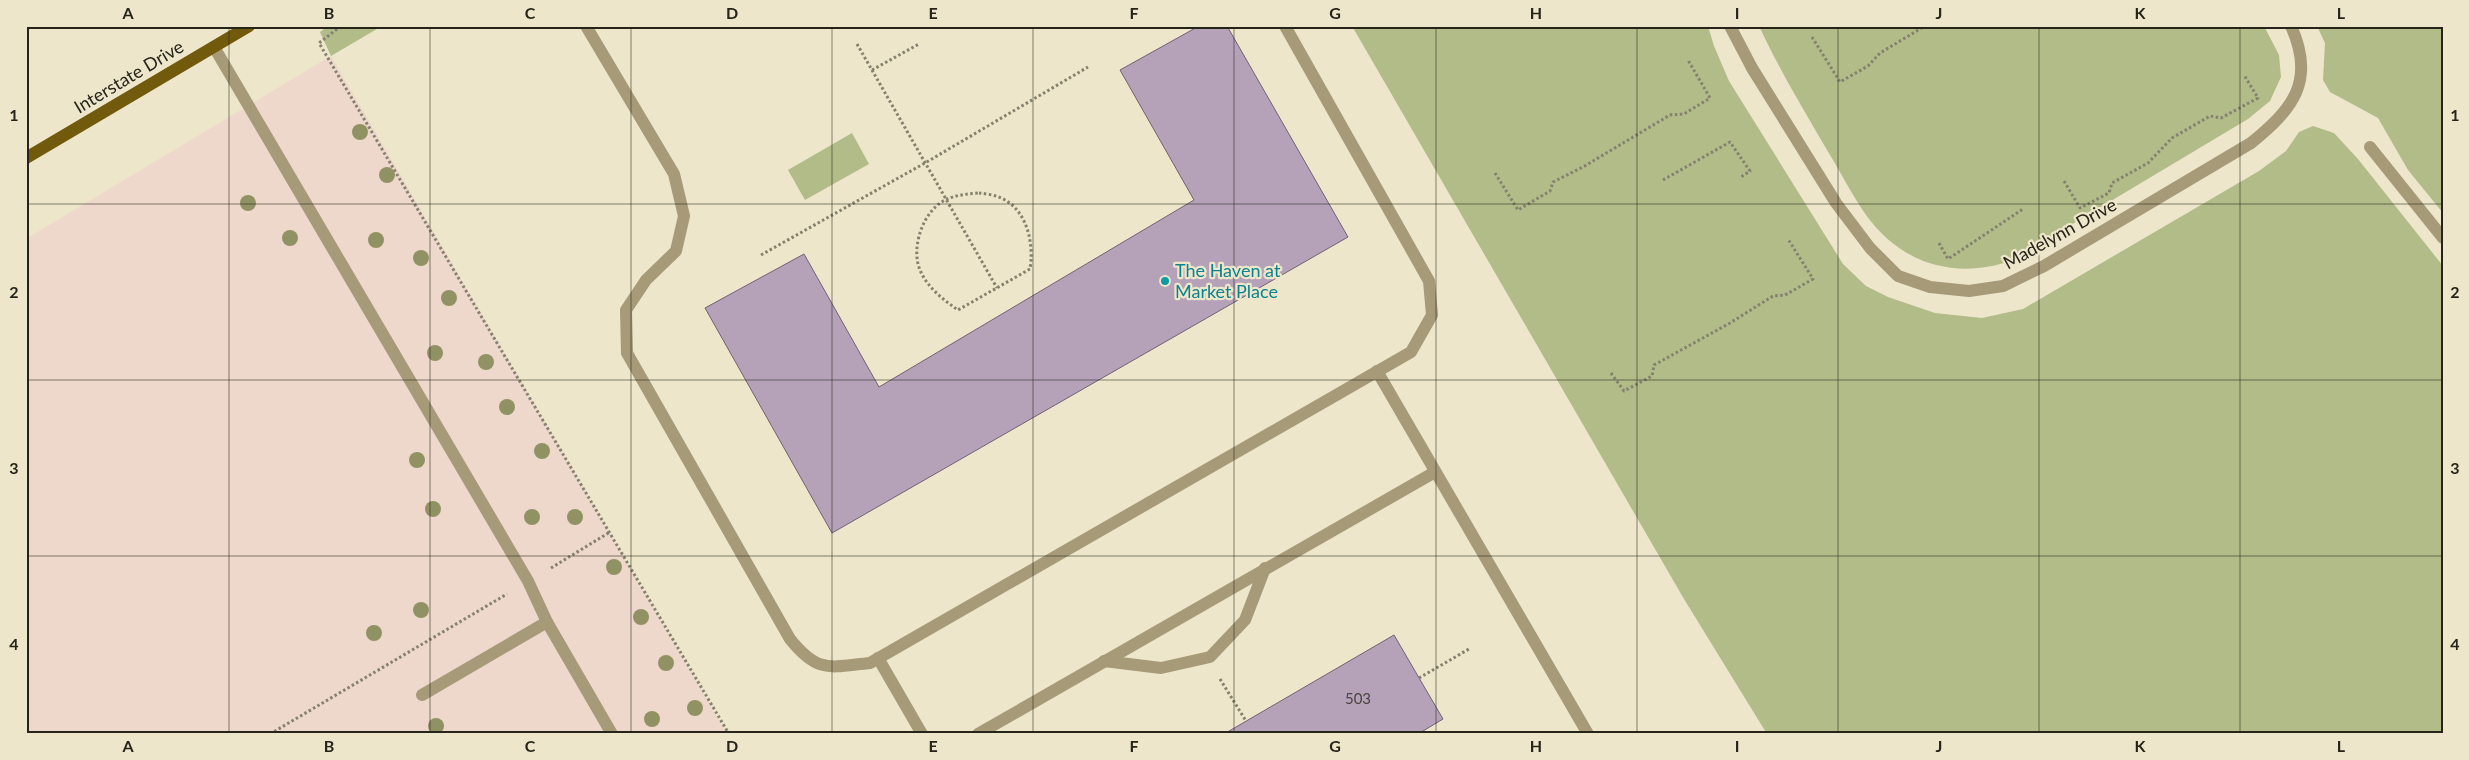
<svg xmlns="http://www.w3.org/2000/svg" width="2469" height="760" font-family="Lato,sans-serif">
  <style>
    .commercial { fill: #eed7cb }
    .green { fill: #b2bc89 }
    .building { fill: #b5a2b9; stroke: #726075 }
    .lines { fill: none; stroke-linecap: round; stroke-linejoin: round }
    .path { stroke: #85816e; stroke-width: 3; stroke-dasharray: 2.5 2.5; stroke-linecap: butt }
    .minor { stroke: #a79a78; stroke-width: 12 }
    .major { stroke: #725a0d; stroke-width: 12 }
    .tree { fill: #919264 }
    .grid { fill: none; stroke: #262419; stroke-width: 1; stroke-opacity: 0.55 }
    .culture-dot { fill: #0f9aa8; stroke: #ede6ca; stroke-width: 2 }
    .labels { text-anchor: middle; stroke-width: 4.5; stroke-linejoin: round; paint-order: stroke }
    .number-label { font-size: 15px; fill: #4a4441 }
    .street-label { font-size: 18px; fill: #262419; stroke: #ede6ca }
    .culture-label { font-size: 18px; fill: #0d838f; stroke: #ede6ca; text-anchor: start }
    .neatline { fill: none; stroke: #262419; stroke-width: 2 }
    .grid-label { font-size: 16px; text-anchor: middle; font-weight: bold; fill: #262419 }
  </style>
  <rect width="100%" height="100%" fill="#ede6ca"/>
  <!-- commercial -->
  <polygon class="commercial" points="331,56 727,734 26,734 26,239"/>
  <!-- green -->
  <g class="green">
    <polygon points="328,26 382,26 331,56 320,32"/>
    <polygon points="1352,26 1708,26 1714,46 1729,81 1843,264 1866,286 1888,297 1935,313 1982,318 2023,309 2259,171 2286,151 2299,132 2313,126 2334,133 2358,159 2443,266 2443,734 1767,734 1684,599"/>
    <path d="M 1759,26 L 2264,26 L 2279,55 L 2281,77 L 2270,101 L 2248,119 L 2034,247 C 2025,252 2014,260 2004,263 C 1950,279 1899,261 1866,215 C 1852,195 1840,171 1827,150 C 1803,109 1779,69 1759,26 Z"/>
    <polygon points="2317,26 2443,26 2443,213 2408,170 2378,118 2330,92 2323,80 2325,43"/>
    <polygon points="852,133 869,164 805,200 788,170"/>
  </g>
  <!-- building -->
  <g class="building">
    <polygon points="1199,26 1227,26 1348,237 832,533 705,308 804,254 879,387 1194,200 1120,70"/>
    <polygon points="1394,635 1443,719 1418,734 1224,734"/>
  </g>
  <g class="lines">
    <!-- path -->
    <g class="path">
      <polyline points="341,26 319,43 729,734"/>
      <polyline points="1812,37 1840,82 1868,66 1880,53 1925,26"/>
      <polyline points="857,44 997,288"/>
      <polyline points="872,70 919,44"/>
      <polyline points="1495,173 1518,210 1550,191 1553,182 1583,167 1670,115 1684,114 1710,98 1688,60"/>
      <polyline points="1663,180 1730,142 1750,171 1741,177"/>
      <polyline points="2064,181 2080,208 2109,193 2112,183 2148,163 2172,138 2210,116 2221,118 2258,98 2244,75"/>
      <path d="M 979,193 C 987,194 997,195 1005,200 C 1028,213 1034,245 1030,269 L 958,310 C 942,299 923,284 918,264 C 913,242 924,211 945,200 C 955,195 967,194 979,193 Z"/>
      <polyline points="1939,243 1948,259 2023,209"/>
      <polyline points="761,255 925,163 1088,67"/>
      <polyline points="1611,373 1624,391 1652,376 1654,365 1730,323 1773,296 1785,295 1813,279 1788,239"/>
      <polyline points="551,568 610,532"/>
      <polyline points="1419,678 1469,649"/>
      <polyline points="1220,679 1246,721"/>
      <polyline points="270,734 507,594"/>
    </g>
    <!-- minor -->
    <g class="minor">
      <path d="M 586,26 L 674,174 L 684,216 L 676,251 L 646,280 L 626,310 L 627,353 L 790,639 C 818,674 830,667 870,663 L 1411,352 L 1432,315 L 1429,281 L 1285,26"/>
      <path d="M 1730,26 L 1752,68 L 1836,203 L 1870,248 L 1898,276 L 1930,287 L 1969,291 L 2003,286 L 2044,266 L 2251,143 C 2293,109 2316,81 2291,26"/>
      <polyline points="214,47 528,581 547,622 612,734"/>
      <polyline points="2370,147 2443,238"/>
      <polyline points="1377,371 1588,734"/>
      <polyline points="878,658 922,734"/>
      <polyline points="1104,661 1161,668 1210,657 1245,620 1265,568"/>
      <polyline points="422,695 547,622"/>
      <polyline points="978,734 1435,472"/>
    </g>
    <!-- major -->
    <polyline class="major" points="26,158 249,26"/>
  </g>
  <!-- trees -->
  <g class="tree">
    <circle cx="360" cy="132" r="8"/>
    <circle cx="387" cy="175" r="8"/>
    <circle cx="248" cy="203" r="8"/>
    <circle cx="290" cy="238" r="8"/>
    <circle cx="376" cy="240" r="8"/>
    <circle cx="421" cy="258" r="8"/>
    <circle cx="449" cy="298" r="8"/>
    <circle cx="435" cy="353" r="8"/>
    <circle cx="486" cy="362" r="8"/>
    <circle cx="507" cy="407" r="8"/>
    <circle cx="542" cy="451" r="8"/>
    <circle cx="417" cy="460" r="8"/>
    <circle cx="433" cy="509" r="8"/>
    <circle cx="532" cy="517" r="8"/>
    <circle cx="575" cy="517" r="8"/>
    <circle cx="614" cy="567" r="8"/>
    <circle cx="421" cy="610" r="8"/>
    <circle cx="641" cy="617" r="8"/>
    <circle cx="374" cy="633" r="8"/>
    <circle cx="666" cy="663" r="8"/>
    <circle cx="695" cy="708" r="8"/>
    <circle cx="652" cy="719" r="8"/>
    <circle cx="436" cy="726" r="8"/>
  </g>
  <!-- grid -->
  <path class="grid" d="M 229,26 L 229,734M 430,26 L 430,734M 631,26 L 631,734M 832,26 L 832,734M 1033,26 L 1033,734M 1234,26 L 1234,734M 1436,26 L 1436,734M 1637,26 L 1637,734M 1838,26 L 1838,734M 2039,26 L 2039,734M 2240,26 L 2240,734M 26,204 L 2443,204M 26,380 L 2443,380M 26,556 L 2443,556"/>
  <!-- markers -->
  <circle class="culture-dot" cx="1165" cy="281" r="5"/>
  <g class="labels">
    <!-- number labels -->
    <g class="number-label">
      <text x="1358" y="704">503</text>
    </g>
    <!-- street labels -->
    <g class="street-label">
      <text transform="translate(129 77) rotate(-31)" y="6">Interstate Drive</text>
      <text transform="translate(2060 234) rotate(-29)" y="6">Madelynn Drive</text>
    </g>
    <!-- culture labels -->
    <g class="culture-label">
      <text x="1175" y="277">The Haven at<tspan x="1175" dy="21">Market Place</tspan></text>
    </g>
  </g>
  <!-- border -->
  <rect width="2469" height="760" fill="none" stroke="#ede6ca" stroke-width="55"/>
  <rect x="28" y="28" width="2414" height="704" class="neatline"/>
  <g class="grid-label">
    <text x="128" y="19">A</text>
    <text x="329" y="19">B</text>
    <text x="530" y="19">C</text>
    <text x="732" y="19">D</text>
    <text x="933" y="19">E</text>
    <text x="1134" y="19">F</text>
    <text x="1335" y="19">G</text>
    <text x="1536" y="19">H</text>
    <text x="1737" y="19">I</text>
    <text x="1939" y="19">J</text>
    <text x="2140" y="19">K</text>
    <text x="2341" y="19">L</text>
    <text x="14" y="121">1</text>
    <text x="2455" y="121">1</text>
    <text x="14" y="298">2</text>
    <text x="2455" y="298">2</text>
    <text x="14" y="474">3</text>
    <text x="2455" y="474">3</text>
    <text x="14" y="650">4</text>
    <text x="2455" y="650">4</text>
    <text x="128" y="752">A</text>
    <text x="329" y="752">B</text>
    <text x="530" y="752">C</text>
    <text x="732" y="752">D</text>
    <text x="933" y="752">E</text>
    <text x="1134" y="752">F</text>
    <text x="1335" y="752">G</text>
    <text x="1536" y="752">H</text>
    <text x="1737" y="752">I</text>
    <text x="1939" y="752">J</text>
    <text x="2140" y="752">K</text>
    <text x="2341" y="752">L</text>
  </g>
</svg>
